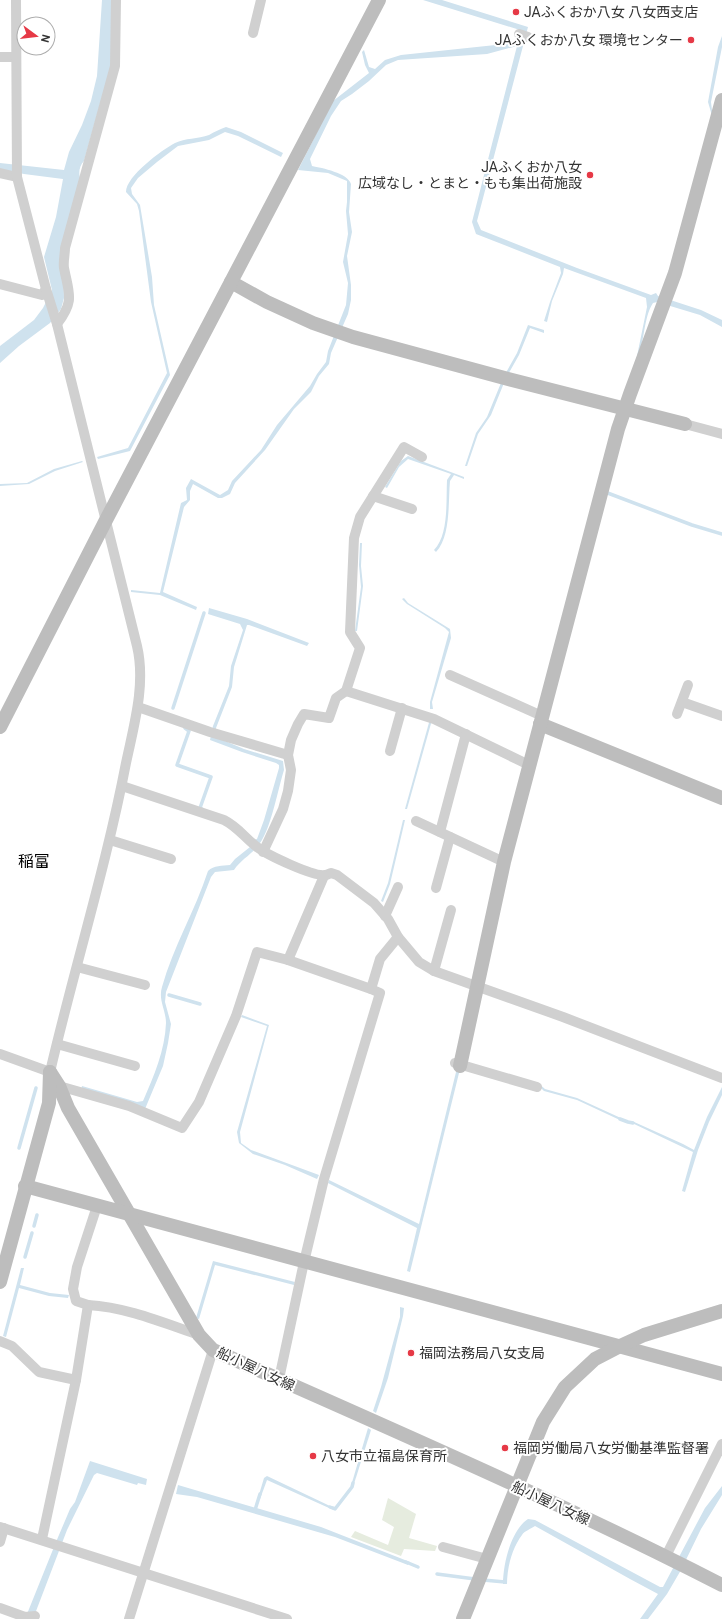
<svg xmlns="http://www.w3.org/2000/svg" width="722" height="1619" font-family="Roboto,'Noto Sans JP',sans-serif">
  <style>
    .green { fill: #e6ecdf }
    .water { fill: #cfe2ee }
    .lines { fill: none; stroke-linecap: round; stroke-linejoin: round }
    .stream { stroke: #cfe2ee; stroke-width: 3.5 }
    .street { stroke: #d0d0d0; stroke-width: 10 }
    .secondary { stroke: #bdbdbd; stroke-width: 14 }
    .poi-dot { fill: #e63946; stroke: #fff; stroke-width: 1.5 }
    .labels { text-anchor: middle; stroke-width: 4; stroke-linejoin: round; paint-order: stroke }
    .poi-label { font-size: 14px; fill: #333; stroke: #fff; text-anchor: start }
    .street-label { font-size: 14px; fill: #333; stroke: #fff }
    .quarter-label { font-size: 16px; fill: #000; stroke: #fff }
  </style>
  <rect width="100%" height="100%" fill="#fff"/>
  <!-- green -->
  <polygon class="green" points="388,1498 416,1514 409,1538 437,1546 435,1551 404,1549 401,1556 351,1537 355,1531 388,1545 394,1527 382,1520"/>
  <!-- water -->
  <g class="water">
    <path d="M 102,0 L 114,0 L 111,65 L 84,161 C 79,166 78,174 81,180 L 63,244 L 64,298 L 61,309 L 50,323 L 19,346 L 0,363 L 0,346 L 34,320 L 43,308 L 52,290 L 44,257 L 56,217 L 63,179 L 24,174 L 0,169 L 0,163 L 64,170 L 69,152 L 82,125 L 91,101 L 97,76 Z"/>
    <path d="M 423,0 L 442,0 L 528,27 L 477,221 L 481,230 L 577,268 L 651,295 L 656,293 L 658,296 L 701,310 L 722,320 L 722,327 L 700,315 L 657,302 L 653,303 C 643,318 645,344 636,361 L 647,307 L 646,298 L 564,268 L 563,274 L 552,301 L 547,322 L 544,321 L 550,302 L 561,273 L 560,267 L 476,234 L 472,222 L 517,46 L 487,54 L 398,60 L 386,65 L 369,81 L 352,94 L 341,101 L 331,116 L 310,159 L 312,166 C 322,168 348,173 351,184 L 349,212 L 352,232 L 347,256 L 351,285 L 351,300 L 348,314 L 331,353 L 329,364 L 319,376 L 311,392 L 294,409 L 265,450 L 235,483 L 230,494 L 222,498 L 218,498 L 193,484 L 190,491 L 190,500 L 184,507 L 163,592 L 197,607 L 196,610 L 160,595 L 131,592 L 131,590 L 160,593 L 181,503 L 187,500 L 186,488 L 191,479 L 220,495 L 228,490 L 232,481 L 261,450 L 277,425 L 310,386 L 317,374 L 326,362 L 328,351 L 346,305 L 348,283 L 343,262 L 348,234 L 346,211 L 347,202 L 347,181 L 328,173 L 298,170 L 333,101 L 369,73 L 365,65 L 362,52 L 364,50 L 369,67 L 375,69 L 385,60 L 401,55 L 505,44 L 519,40 L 521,32 L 520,30 Z"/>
    <polygon points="722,36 722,47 711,102 713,119 708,102 718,47"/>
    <path d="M 226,127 L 241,132 L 283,153 L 281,157 L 238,136 L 225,132 L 209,140 L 178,146 L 157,162 L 138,178 L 131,188 L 132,194 L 140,205 L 152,277 L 154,305 L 170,375 L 130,451 L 98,459 L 97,457 L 128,448 L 167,373 L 151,302 L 139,211 L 137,204 L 126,192 C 126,176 162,150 175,143 C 185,138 198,139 209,135 C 214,132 220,129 226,127 Z"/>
    <polygon points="528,325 544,330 544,333 530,328 519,355 506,378 491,415 478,434 467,466 465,466 476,433 487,417 503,378 517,353"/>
    <path d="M 408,456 L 464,477 L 464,479 L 454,475 L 450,481 C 448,502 451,536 436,552 L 434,550 C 449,535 446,500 447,480 L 451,474 L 408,459 L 399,467 L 387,488 L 385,487 L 401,461 Z"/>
    <polygon points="82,461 83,462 55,471 29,484 0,486 0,484 27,483 54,469"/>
    <polygon points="360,543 362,543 361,566 363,586 357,631 355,631 361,587 359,565"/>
    <polygon points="404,598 408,603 450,629 451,638 432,702 433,709 430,709 430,702 449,632 445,628 407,604 402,599"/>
    <path d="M 209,608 L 247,619 L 309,643 L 307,646 L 249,625 L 247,625 L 234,667 L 232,687 L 216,728 L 218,738 L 244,749 L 283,761 L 284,770 C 278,789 271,828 260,843 C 253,854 241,859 234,870 L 215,872 L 211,877 L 166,992 L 165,1002 L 171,1024 L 168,1043 L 163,1066 L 145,1109 L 81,1090 L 82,1086 L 137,1102 L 143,1101 C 154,1076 165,1050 166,1023 C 166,1010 158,1000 162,987 C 173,947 195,911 208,871 C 214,865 222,866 230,865 L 235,859 L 255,843 L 254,840 L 257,839 L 264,820 L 279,768 L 279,765 L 276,763 L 242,752 L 210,740 L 213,726 L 229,686 L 231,666 L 243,630 L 240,624 L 208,614 Z"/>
    <polygon points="430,719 432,720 407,809 405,809"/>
    <polygon points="403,820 405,820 390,884 383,902 381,901 388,883"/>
    <polygon points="242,1015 269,1025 240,1132 241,1143 251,1150 319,1175 317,1179 285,1165 253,1154 239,1143 237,1132 267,1026 241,1017"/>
    <polygon points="457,1068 460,1069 410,1272 407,1271 417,1228 328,1183 329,1180 419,1224"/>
    <polygon points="538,1083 545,1089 577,1098 623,1119 622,1121 577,1100 544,1091 538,1085"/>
    <polygon points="722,1087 722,1095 709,1122 698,1150 685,1192 682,1191 693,1152 632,1123 628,1123 628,1121 632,1121 683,1144 694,1150 707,1117"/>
    <polygon points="213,1261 295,1282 294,1285 215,1265 199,1319 196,1318"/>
    <polygon points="21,1268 24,1268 20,1285 50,1293 69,1295 68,1298 49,1296 19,1288 6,1337 3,1336"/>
    <polygon points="400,1307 404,1308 403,1316 388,1378 376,1413 373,1411 381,1387 400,1317"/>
    <polygon points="368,1428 371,1430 353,1487 351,1486"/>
    <polygon points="90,1461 147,1479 146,1485 138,1483 137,1485 97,1473 94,1475 67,1530 33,1619 25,1619 56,1542 70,1509 75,1502"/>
    <polygon points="267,1476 330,1506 336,1507 334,1510 329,1508 267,1480 260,1499 258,1498 264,1478"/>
    <polygon points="178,1485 321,1527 410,1562 408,1565 335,1537 197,1497 176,1494"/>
    <path d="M 722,1486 L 722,1495 L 701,1529 L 681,1570 L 667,1594 L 648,1619 L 640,1619 L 658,1594 L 630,1579 L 535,1526 C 531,1529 524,1531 522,1535 C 512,1548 507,1568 507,1584 L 503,1584 C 503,1564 511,1530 528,1519 L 535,1520 L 660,1587 L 663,1587 L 705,1508 Z"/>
  </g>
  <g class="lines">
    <!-- stream -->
    <g class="stream">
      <polyline points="605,492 692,525 722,534"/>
      <polyline points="173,708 204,613"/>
      <polyline points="185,728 189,731 177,765 211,777 200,808 202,809"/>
      <polyline points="169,995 200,1004"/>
      <polyline points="620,1119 628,1122 633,1123"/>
      <polyline points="19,1148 36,1088"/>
      <polyline points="34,1226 37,1215"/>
      <polyline points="25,1257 32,1233"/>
      <polyline points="330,1507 335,1509 352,1487 353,1483"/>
      <polyline points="255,1510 260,1494"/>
      <polyline points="406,1562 418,1567"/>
      <polyline points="437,1574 475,1579"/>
      <polyline points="483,1580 505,1582 505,1580"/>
    </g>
    <!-- street -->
    <g class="street">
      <polyline points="253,33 261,0"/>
      <polyline points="519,34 528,37"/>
      <polyline points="0,57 16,57"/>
      <polyline points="0,173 17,177"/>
      <polyline points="0,284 42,295 46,289"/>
      <path d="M 57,324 C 75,301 69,294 64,268 C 63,262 65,254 65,248 L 115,66 L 116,0"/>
      <polyline points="685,424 722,434"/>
      <polyline points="373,496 412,509"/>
      <polyline points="450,675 542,716"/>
      <polyline points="346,691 434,719 529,765"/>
      <polyline points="682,702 722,716"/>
      <polyline points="138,707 210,732 288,755"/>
      <polyline points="677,714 688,685"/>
      <polyline points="390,751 402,708"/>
      <path d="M 122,786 L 224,820 C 238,827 245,838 257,847 C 267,855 314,877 325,875 C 327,875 329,874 331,873 L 337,875 L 374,903 L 388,919 L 398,937 L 419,962 L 434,971 L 563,1017 L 722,1078"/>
      <polyline points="416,821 504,862"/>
      <polyline points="440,832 466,734"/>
      <polyline points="110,840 171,859"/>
      <polyline points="263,852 283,809 288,791 291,770 288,755 291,740 298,724 304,714 329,718 336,698 346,691 360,648 350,632 354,538 360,517 404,447 422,457"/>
      <polyline points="436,888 450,837"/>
      <polyline points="385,916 398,887"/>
      <polyline points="288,960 371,989"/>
      <polyline points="77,967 145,985"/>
      <polyline points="434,971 451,910"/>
      <polyline points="57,1044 135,1066"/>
      <path d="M 0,1054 L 50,1072 C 74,969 106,867 126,763 C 134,725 146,684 137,646 L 57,324 L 46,289 L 17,177 L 16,0"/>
      <polyline points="455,1063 537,1087"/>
      <polyline points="59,1086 129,1106 182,1128 199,1102 236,1016 257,952 288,960 324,876"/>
      <path d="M 88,1305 C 126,1307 164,1323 199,1335"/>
      <polyline points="0,1341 12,1346 39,1372 76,1380"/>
      <polyline points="279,1379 304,1262 324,1179 380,993 371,989 380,959 398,937"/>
      <polyline points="0,1527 287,1619"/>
      <polyline points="42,1539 76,1380 88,1305 76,1301 73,1289 77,1267 97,1206"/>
      <polyline points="0,1542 4,1528"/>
      <polyline points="443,1547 487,1559"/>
      <polyline points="666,1556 722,1444"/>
      <polyline points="0,1608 25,1617 35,1616"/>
      <polyline points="129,1619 213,1350"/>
    </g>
    <!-- secondary -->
    <g class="secondary">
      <polyline points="231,282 267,302 313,323 353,337 512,380 685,424"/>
      <polyline points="540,724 722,798"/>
      <polyline points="0,727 106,520 379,0"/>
      <polyline points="460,1066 504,862 618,429 630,394 675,273 722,100"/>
      <path d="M 50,1072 L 59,1086 L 68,1108 L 199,1335 L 213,1350 C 384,1426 556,1500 722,1585"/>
      <polyline points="25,1186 722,1374"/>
      <polyline points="0,1282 49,1103 50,1072"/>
      <polyline points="463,1619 543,1422 565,1387 595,1359 620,1346 644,1335 722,1311"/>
    </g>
  </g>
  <!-- markers -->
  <g class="poi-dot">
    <circle cx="516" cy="12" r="4"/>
    <circle cx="691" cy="40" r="4"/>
    <circle cx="590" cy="175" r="4"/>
    <circle cx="411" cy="1353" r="4"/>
    <circle cx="505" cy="1448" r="4"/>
    <circle cx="313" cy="1456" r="4"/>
  </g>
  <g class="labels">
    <!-- poi labels -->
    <g class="poi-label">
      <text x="524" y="17">JAふくおか八女 八女西支店</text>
      <text x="683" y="45" text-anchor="end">JAふくおか八女 環境センター</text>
      <text x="582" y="172" text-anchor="end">JAふくおか八女<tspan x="582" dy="16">広域なし・とまと・もも集出荷施設</tspan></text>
      <text x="419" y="1358">福岡法務局八女支局</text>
      <text x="513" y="1453">福岡労働局八女労働基準監督署</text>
      <text x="321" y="1461">八女市立福島保育所</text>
    </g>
    <!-- street labels -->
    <g class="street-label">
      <text transform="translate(256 1369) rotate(25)" y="5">船小屋八女線</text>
      <text transform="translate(551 1503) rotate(25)" y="5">船小屋八女線</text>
    </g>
    <!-- quarter labels -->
    <g class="quarter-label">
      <text x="34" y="867">稲富</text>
    </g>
  </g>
  <!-- north arrow -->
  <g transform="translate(36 36) rotate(105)"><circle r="19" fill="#ffffff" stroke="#adadad"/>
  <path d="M0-3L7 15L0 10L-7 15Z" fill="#e63946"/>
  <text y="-6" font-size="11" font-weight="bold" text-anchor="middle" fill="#333333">N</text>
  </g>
</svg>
